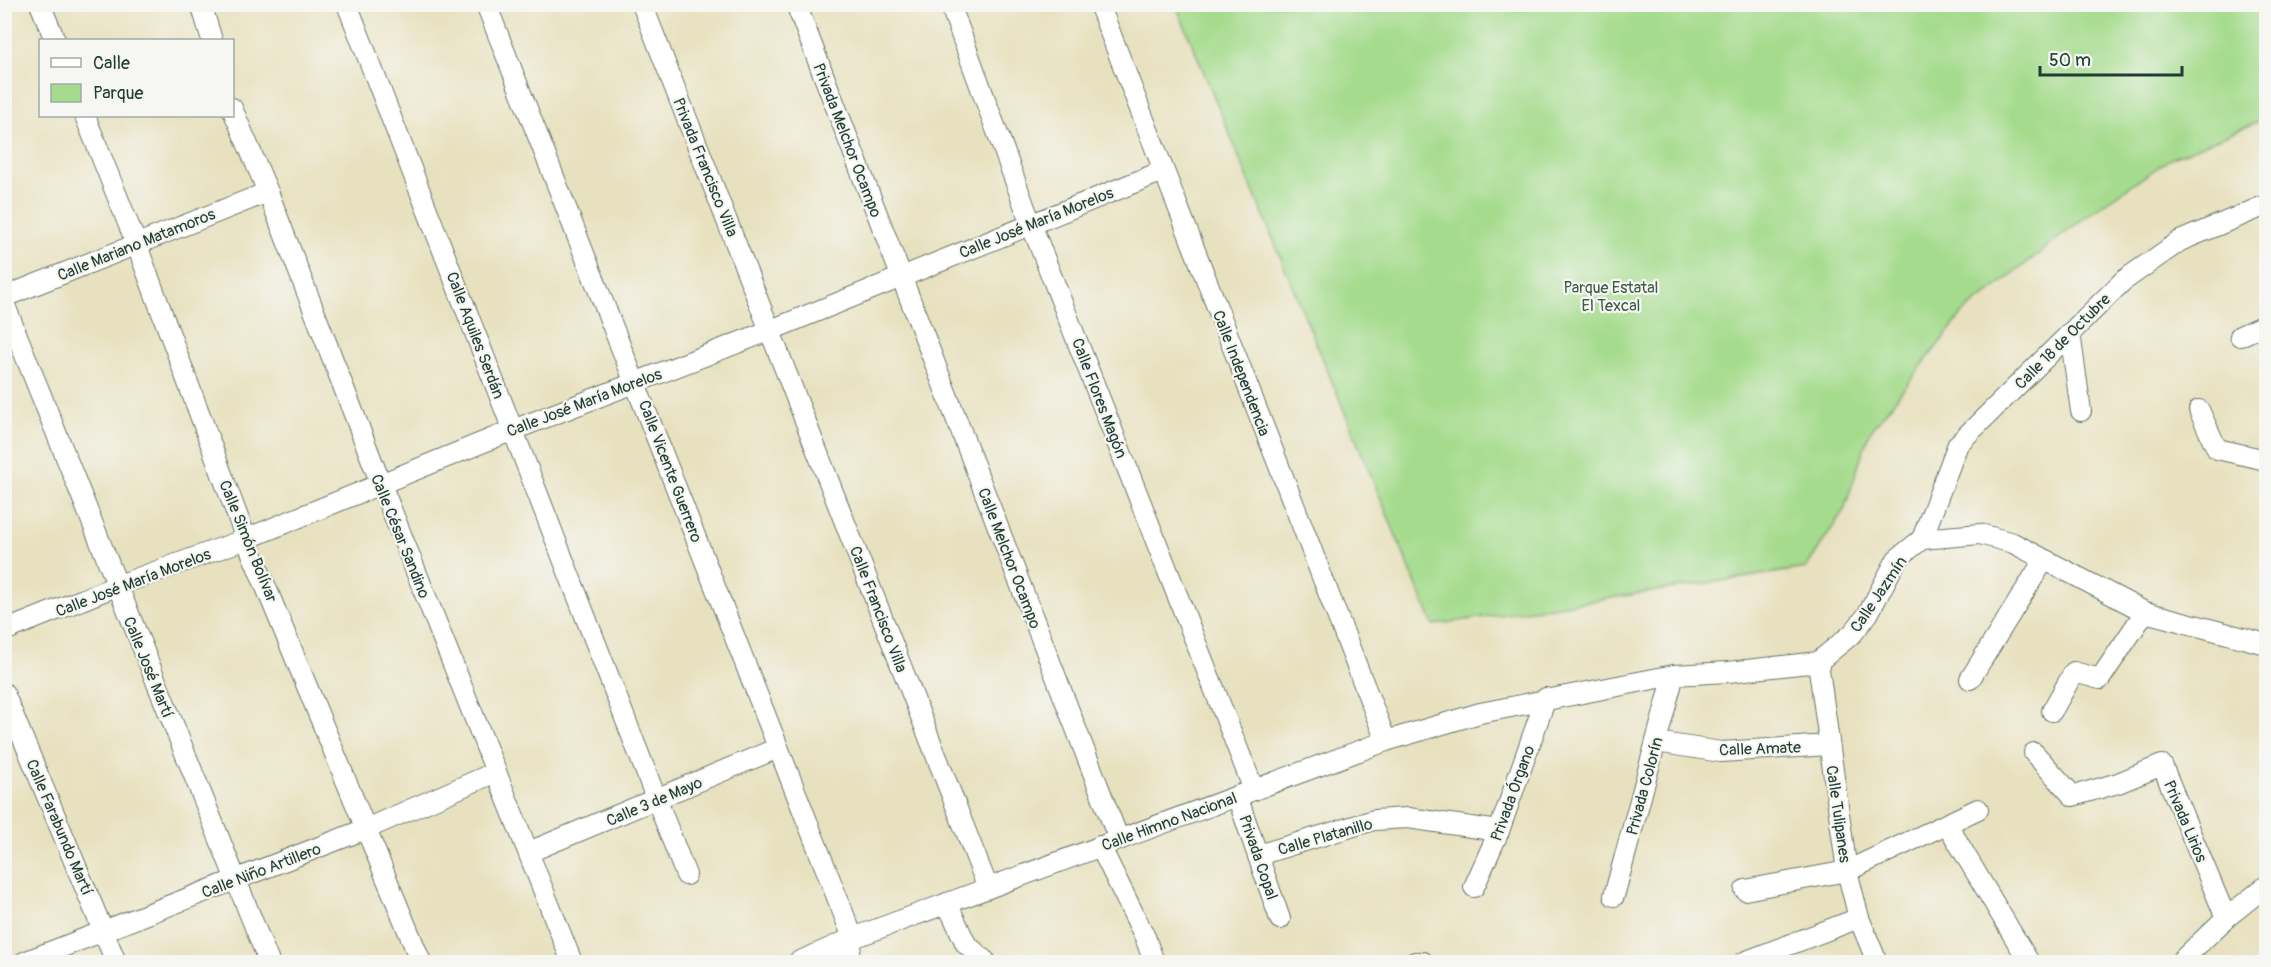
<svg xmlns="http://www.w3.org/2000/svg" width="2271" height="967" font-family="Pangolin,sans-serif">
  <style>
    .green { fill: #a4db8c; stroke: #628c60; stroke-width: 1.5 }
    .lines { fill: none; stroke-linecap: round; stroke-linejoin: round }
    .minor-casing { stroke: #657665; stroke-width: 22 }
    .minor { stroke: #fff; stroke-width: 20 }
    .labels { text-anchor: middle; stroke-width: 4.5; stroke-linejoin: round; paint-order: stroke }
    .street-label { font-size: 16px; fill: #1f3d34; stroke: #f6f6f2 }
    .park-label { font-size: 16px; fill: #3a5d46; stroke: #f6f6f2 }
  </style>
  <rect width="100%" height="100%" fill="#f6f6f2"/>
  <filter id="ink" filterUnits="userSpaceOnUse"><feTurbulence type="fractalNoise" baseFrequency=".0167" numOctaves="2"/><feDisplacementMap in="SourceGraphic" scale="12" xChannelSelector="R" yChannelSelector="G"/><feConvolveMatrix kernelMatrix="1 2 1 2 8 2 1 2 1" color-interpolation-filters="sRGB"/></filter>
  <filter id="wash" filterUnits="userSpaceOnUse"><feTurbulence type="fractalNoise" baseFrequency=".008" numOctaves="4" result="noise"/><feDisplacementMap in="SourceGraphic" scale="24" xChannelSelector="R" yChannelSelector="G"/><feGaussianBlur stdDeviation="1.35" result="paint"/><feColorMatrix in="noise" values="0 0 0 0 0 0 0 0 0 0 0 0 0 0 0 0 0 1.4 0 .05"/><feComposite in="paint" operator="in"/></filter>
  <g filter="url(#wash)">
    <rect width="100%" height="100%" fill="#e8e1bf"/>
    <!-- green -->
    <polygon class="green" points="1176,5 2266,5 2266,118 2170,159 2088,215 1963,313 1869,433 1844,510 1806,568 1433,625"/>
  </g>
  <g filter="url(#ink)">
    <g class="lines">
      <defs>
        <g id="minor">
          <polyline points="40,4 55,40"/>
          <polyline points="201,4 212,40"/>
          <polyline points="347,4 686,875"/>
          <polyline points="486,4 853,938 847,962"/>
          <polyline points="642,4 988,888"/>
          <polyline points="796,4 1119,840"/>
          <polyline points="950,4 1031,224 1254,790"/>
          <polyline points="1099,4 1386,741"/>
          <polyline points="232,108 268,192 381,484 572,962"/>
          <polyline points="85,116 136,243 246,539 421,962"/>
          <polyline points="4,297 268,192"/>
          <polyline points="4,303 269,962"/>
          <polyline points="2070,333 2081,411"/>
          <polyline points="2240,336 2266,324"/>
          <polyline points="2199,410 2217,449 2266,460"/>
          <polyline points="1922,539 1958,444 2123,281 2180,241 2266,205"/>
          <polyline points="4,631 116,586 246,539 513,430 771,330 1163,171"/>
          <polyline points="1818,662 1847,871 1859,918 1877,962"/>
          <polyline points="1970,679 2044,560"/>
          <polyline points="4,693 116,962"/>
          <polyline points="2052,711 2074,672 2100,679 2145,612"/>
          <polyline points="1656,742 1721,752 1829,745"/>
          <polyline points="2034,753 2073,796 2118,783 2162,765 2226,918"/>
          <polyline points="1237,796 1280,919"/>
          <polyline points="1947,824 2029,962"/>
          <polyline points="1100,846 1145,937 1154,962"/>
          <polyline points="529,852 778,748"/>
          <polyline points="1258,855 1374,820 1408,818 1499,831"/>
          <polyline points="1474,887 1499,831 1546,698"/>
          <polyline points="1745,890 1847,871 1978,809"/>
          <polyline points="1614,896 1674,675"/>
          <polyline points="947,903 966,944 986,962"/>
          <polyline points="24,962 368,828 496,772"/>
          <polyline points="798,962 853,938 1386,741 1480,713 1674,675 1728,672 1818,662 1853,633 1868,614 1897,559 1922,539 1980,534 2013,543 2145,612 2266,644"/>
          <polyline points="1415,962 1423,962"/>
          <polyline points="1744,962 1859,918"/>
          <polyline points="2180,962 2226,918 2266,886"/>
        </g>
      </defs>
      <!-- minor casing -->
      <use href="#minor" class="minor-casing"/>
      <!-- minor -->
      <use href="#minor" class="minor"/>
    </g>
  </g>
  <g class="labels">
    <!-- street labels -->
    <g class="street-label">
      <text transform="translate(848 140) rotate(69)" y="6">Privada Melchor Ocampo</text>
      <text transform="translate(706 167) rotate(68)" y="6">Privada Francisco Villa</text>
      <text transform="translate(1036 222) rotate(-22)" y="6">Calle José María Morelos</text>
      <text transform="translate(136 244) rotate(-22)" y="6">Calle Mariano Matamoros</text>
      <text transform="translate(476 335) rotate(69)" y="6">Calle Aquiles Serdán</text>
      <text transform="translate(2062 341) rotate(-45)" y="6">Calle 18 de Octubre</text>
      <text transform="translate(1242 373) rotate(69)" y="6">Calle Independencia</text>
      <text transform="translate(1100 398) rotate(69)" y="6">Calle Flores Magón</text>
      <text transform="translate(584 402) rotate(-21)" y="6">Calle José María Morelos</text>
      <text transform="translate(671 471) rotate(69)" y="6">Calle Vicente Guerrero</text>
      <text transform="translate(401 536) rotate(68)" y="6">Calle César Sandino</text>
      <text transform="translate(249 541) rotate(68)" y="6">Calle Simón Bolívar</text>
      <text transform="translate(1010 558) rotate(69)" y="6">Calle Melchor Ocampo</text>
      <text transform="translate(133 582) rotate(-21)" y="6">Calle José María Morelos</text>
      <text transform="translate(1878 594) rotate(-56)" y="6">Calle Jazmín</text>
      <text transform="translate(879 609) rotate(69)" y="6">Calle Francisco Villa</text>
      <text transform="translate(149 667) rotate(68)" y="6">Calle José Martí</text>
      <text transform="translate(1760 748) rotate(-2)" y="6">Calle Amate</text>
      <text transform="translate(1644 786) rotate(-75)" y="6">Privada Colorín</text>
      <text transform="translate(1512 793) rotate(-70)" y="6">Privada Órgano</text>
      <text transform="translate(654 801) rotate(-23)" y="6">Calle 3 de Mayo</text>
      <text transform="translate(1839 814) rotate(82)" y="6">Calle Tulipanes</text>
      <text transform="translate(1169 821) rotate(-20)" y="6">Calle Himno Nacional</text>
      <text transform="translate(2186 821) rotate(67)" y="6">Privada Lirios</text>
      <text transform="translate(60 827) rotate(67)" y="6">Calle Farabundo Martí</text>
      <text transform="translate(1325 836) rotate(-16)" y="6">Calle Platanillo</text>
      <text transform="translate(1259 857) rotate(71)" y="6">Privada Copal</text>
      <text transform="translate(261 870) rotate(-21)" y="6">Calle Niño Artillero</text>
    </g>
    <!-- park labels -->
    <g class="park-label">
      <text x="1611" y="293">Parque Estatal<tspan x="1611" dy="18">El Texcal</tspan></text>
    </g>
  </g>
  <!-- margin -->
  <rect width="2271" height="967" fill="none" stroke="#f6f6f2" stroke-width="24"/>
  <!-- legend -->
  <rect x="39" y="39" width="195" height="78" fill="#f6f6f2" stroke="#a0aca6" stroke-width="1.5"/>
  <rect x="51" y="58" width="30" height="9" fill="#ffffff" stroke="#a0aca6" stroke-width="1.5"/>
  <text x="93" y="69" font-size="18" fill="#1f3d34">Calle</text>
  <rect x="51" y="84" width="30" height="18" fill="#a4db8c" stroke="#a0aca6" stroke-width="1.5"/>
  <text x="93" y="99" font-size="18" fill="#1f3d34">Parque</text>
  <!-- scale -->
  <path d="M2040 66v9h142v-9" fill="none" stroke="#1f3d34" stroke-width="3"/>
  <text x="2049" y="66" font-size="18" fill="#1f3d34" stroke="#f6f6f2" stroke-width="4.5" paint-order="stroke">50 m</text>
</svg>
